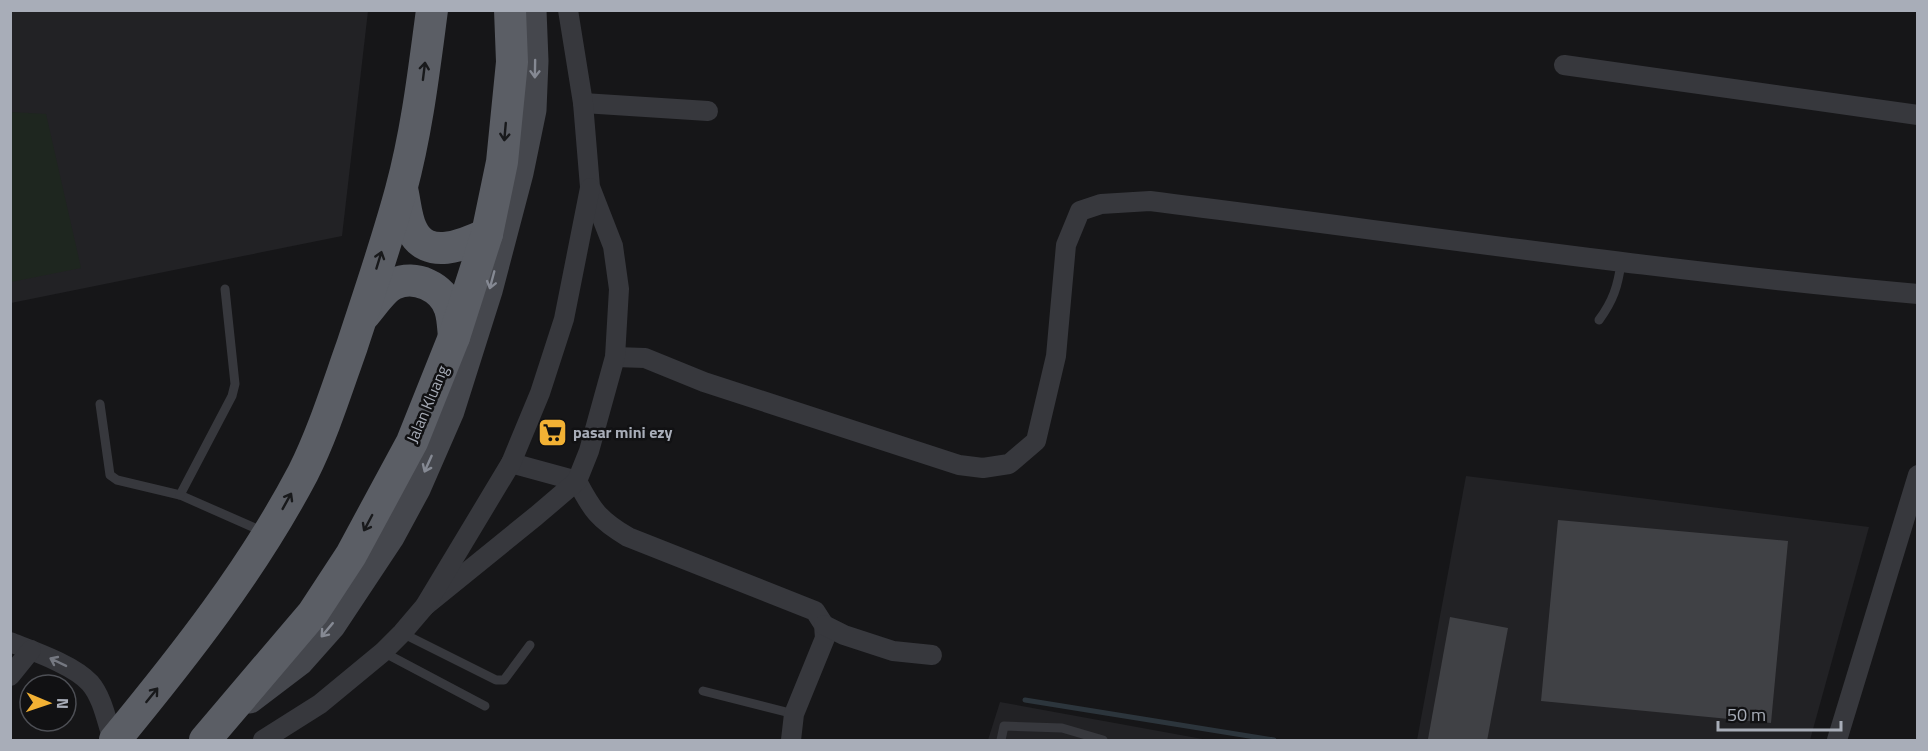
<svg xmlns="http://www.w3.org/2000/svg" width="1928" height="751" font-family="'Titillium Web',sans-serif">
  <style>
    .built { fill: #222225 }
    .green { fill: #1e261f }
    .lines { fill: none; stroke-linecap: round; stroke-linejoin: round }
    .stream { stroke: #2c353c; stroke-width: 5 }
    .building { fill: #404145 }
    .service { stroke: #37383d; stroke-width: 9 }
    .minor { stroke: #37383d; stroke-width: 20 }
    .secondary { stroke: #45474d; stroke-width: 27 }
    .trunk { stroke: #5b5e65; stroke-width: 32 }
    .oneway { stroke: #858993 }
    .oneway2 { stroke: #18191b }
    .oneway3 { stroke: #757881 }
    .labels { text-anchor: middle; stroke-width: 5; stroke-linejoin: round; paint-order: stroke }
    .street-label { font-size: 16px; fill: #a8adb8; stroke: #111113 }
    .poi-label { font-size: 16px; font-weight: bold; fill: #a8adb8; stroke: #111113; text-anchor: start }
  </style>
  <rect width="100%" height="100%" fill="#161618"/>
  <!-- built -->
  <g class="built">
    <polygon points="11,11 368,11 342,236 11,303"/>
    <polygon points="1466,476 1869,527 1810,740 1417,740"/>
    <polygon points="1000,702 1208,740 988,740"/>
  </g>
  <!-- green -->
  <polygon class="green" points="11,112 46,114 81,268 11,282"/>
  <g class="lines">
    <!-- stream -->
    <polyline class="stream" points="1025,700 1274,740"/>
  </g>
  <!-- building -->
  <g class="building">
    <polygon points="1558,520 1788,541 1771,723 1541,701"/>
    <polygon points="1450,617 1508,628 1487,741 1439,741 1428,739"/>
  </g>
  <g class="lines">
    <!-- service -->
    <g class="service">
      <path d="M 1599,320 C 1613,301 1618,286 1621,263"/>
      <polyline points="100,404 110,475 117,480 180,495 264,532"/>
      <polyline points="180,495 232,396 235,384 225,289"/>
      <polyline points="402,633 496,680 504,680 530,645"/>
      <polyline points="383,652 485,706"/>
      <polyline points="703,691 794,714"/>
      <polyline points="1001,740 1004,726 1062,728 1103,740"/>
    </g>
    <!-- minor -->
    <g class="minor">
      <polyline points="1564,65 1918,115"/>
      <polyline points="583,103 708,111"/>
      <path d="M 615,357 L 645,358 L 704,382 L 959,465 L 983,468 L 1009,464 L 1036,441 L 1056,356 L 1066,245 L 1080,211 L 1101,204 L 1150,201 C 1406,233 1660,271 1918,294"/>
      <path d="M 511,463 L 577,481 C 592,510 599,520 628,537 L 815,611 L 824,625 L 825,638 L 794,714 L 791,740"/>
      <polyline points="425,606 536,516 577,481 589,451 615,357 619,289 613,246 590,187 583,103 568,10"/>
      <polyline points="824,625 844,635 893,651 932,655"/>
      <path d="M 10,642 C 33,651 74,665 90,683 C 103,698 107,723 113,740"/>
      <polyline points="10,676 31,650"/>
      <polyline points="263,740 320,704 383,652 402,633 425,606 511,463 540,393 564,319 590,188"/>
      <polyline points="1837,740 1918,475"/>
    </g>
    <!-- secondary -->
    <polyline class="secondary" points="250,700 300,662 332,626 391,537 417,489 451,411 489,291 520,173 533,110 535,61 533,10"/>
    <!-- trunk -->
    <g class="trunk">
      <path d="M 402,189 C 405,201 406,219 412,230 C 427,261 464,245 487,234"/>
      <path d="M 365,314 C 373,305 383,289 394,284 C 415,274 443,287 450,309 C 453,318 453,328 454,337"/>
      <path d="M 115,740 C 184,656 252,570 303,473 C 323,433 337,388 352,346 C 369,294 387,242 401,190 C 417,131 424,70 432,10"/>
      <polyline points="205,740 313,613 351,555 412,442 454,337 487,234 502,162 512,62 510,10"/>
    </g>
  </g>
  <!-- one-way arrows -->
  <defs><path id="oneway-shaft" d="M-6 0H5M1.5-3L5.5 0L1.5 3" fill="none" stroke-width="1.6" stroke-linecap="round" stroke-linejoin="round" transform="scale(1.5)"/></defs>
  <g class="oneway">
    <use href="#oneway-shaft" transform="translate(535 69) rotate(91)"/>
    <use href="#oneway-shaft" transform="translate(492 280) rotate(105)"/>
    <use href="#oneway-shaft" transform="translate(428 464) rotate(114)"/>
    <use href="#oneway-shaft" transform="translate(327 630) rotate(130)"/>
  </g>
  <g class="oneway2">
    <use href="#oneway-shaft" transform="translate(424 71) rotate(-83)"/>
    <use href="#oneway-shaft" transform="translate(505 132) rotate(95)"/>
    <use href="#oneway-shaft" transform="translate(379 260) rotate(-73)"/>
    <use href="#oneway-shaft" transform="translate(287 501) rotate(-61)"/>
    <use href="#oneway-shaft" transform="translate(368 523) rotate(118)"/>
    <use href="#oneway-shaft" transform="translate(152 695) rotate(-51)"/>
  </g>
  <use class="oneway3" href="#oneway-shaft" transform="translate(58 662) rotate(-154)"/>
  <!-- icons -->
  <defs>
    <symbol id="supermarket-square" viewBox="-11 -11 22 22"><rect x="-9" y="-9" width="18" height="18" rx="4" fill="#f2b134" stroke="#111113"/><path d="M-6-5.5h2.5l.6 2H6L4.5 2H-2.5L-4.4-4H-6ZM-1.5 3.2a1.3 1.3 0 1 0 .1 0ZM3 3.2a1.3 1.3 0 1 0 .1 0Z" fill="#111"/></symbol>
  </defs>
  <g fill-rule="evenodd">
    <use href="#supermarket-square" x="536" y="416" width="33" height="33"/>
  </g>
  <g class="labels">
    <!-- street labels -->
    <g class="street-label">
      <text transform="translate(427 404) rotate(-67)" y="6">Jalan Kluang</text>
    </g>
    <!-- poi labels -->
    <g class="poi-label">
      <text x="573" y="438">pasar mini ezy</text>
    </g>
  </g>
  <!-- border -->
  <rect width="1928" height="751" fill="none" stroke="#a8adb8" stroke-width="24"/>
  <!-- north arrow -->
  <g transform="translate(48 703) rotate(92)"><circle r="28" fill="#111113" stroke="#4d4f55" stroke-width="1.5"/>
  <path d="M0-4.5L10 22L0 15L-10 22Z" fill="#f2b134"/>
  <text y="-9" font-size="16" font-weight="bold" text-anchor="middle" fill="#a8adb8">N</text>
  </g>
  <!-- scale -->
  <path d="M1718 721v9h123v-9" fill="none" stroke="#a8adb8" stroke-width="3"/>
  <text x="1727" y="721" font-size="18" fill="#a8adb8" stroke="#111113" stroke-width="4.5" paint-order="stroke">50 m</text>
</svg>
